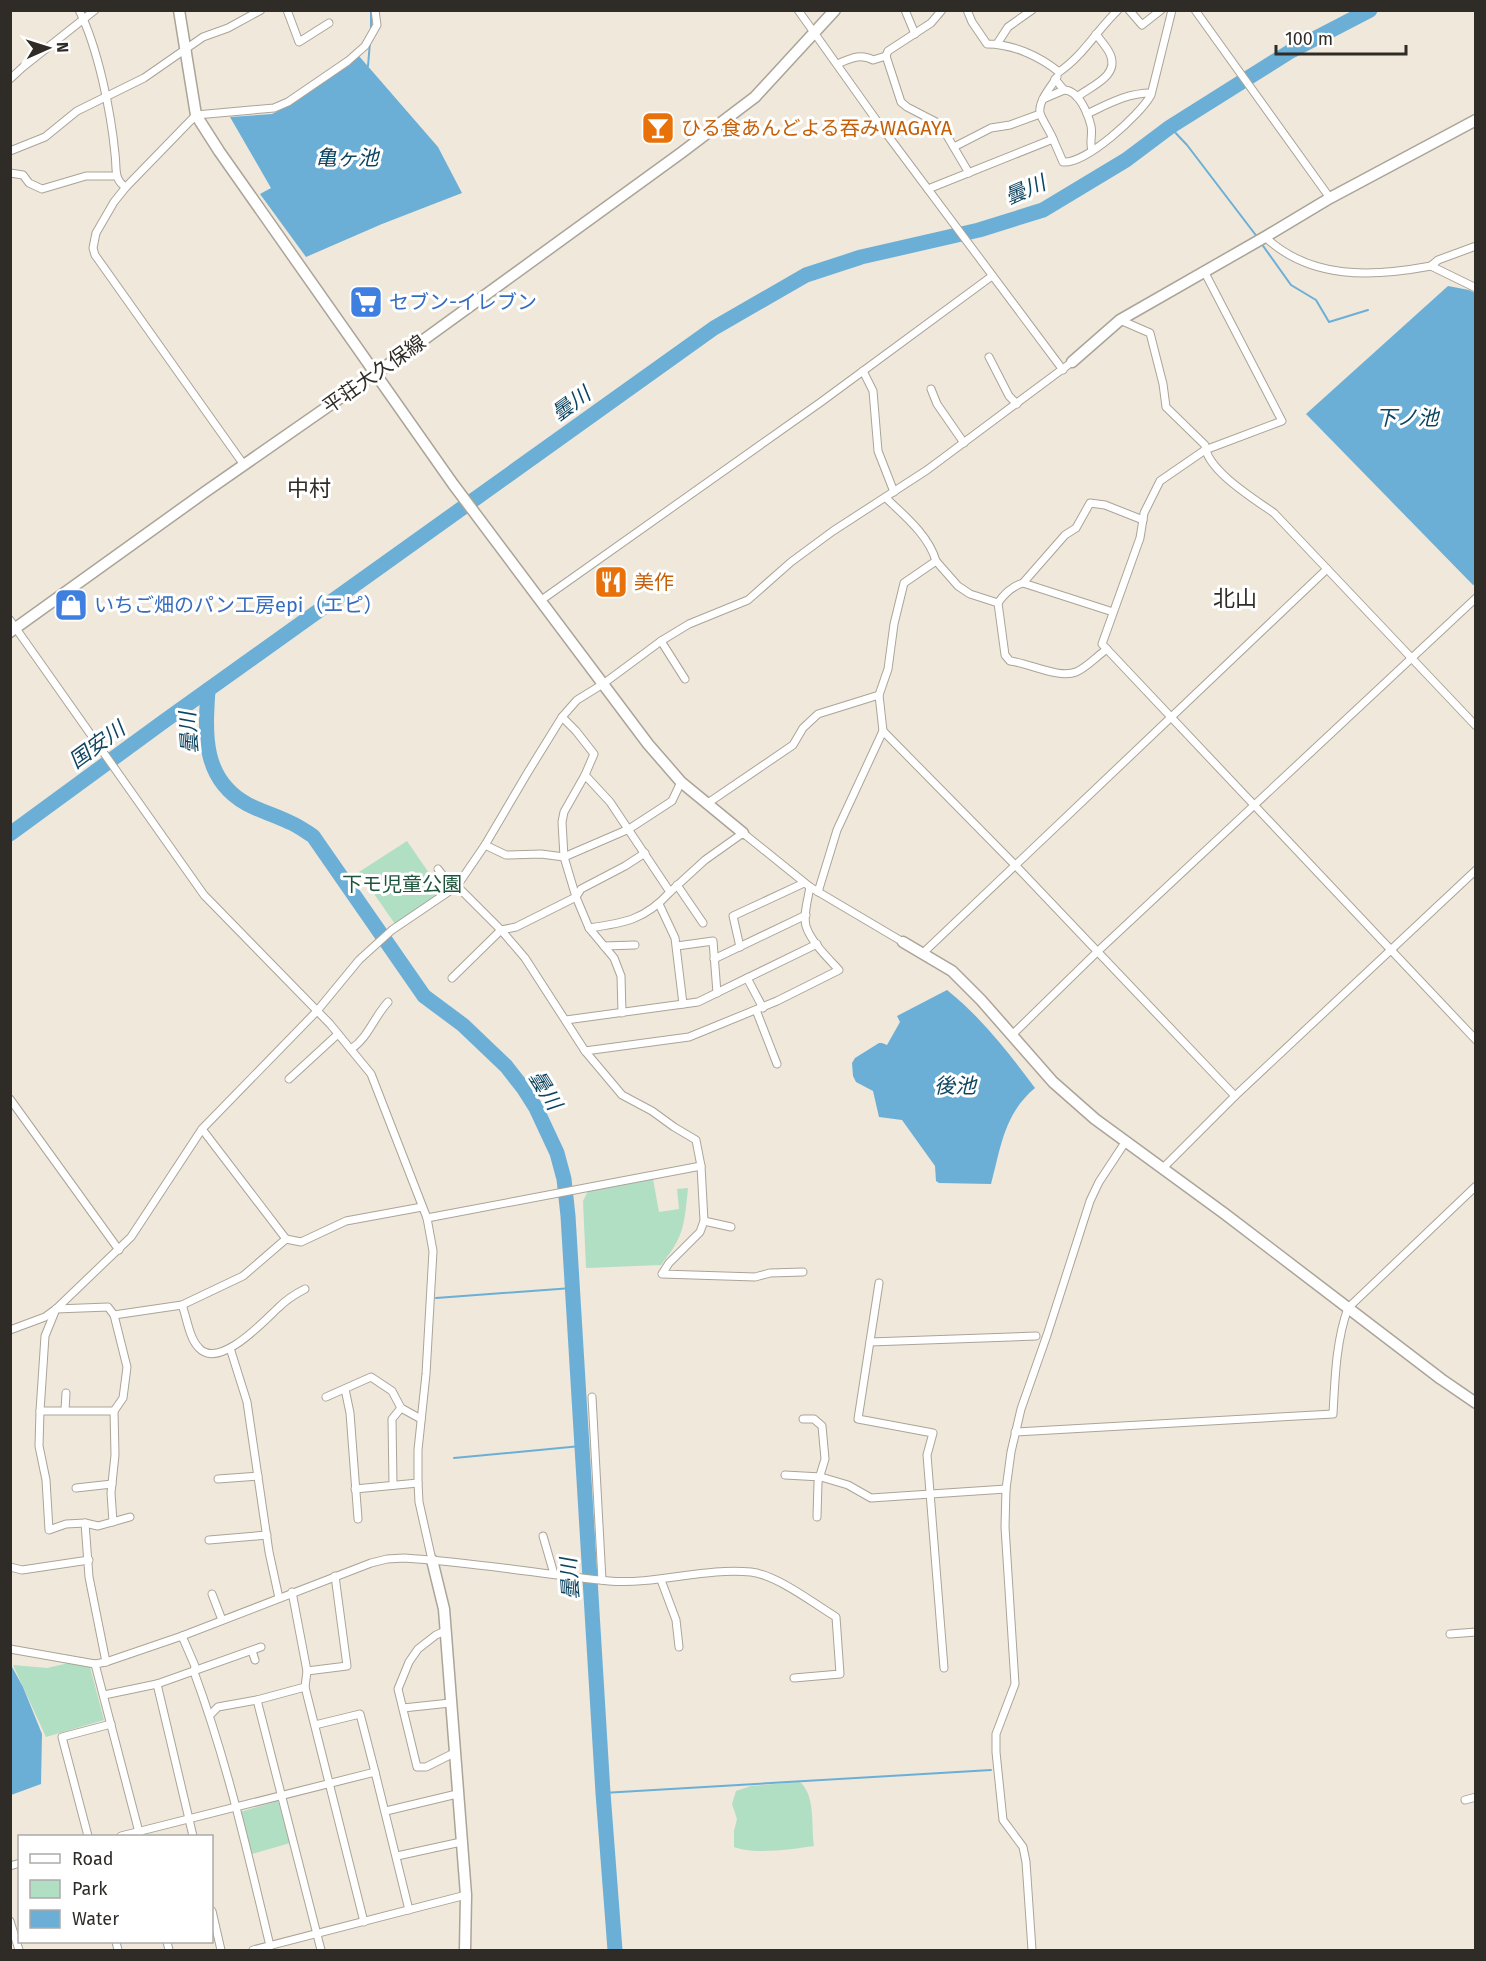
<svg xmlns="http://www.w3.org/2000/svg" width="1486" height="1961" font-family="'Fira Sans','Noto Sans JP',sans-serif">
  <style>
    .green { fill: #b1dfc4 }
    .water { fill: #6bafd7 }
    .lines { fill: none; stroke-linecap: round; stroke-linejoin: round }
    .stream { stroke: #6bafd7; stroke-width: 2 }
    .river { stroke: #6bafd7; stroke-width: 15 }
    .street-casing { stroke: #aba498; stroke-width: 9 }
    .secondary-casing { stroke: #aba498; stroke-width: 13 }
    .street { stroke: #fff; stroke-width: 7 }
    .secondary { stroke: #fff; stroke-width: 10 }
    .labels { text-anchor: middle; stroke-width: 6; stroke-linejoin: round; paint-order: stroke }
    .food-label { font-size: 20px; fill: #c56008; stroke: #fff; text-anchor: start }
    .shop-label { font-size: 20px; fill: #366cbe; stroke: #fff; text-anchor: start }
    .street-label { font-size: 20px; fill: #2f2c27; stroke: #fff }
    .park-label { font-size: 20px; fill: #1e543b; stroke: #fff }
    .water-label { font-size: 21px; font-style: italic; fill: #0e4561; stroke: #fff }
    .quarter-label { font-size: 22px; fill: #2f2c27; stroke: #fff }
  </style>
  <rect width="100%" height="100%" fill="#efe8db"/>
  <!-- green -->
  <g class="green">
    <polygon points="407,841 444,895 395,924 359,872"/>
    <path d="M 653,1179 L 659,1212 L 679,1209 L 677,1189 L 688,1188 C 684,1225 685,1235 661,1265 L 586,1268 L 583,1201 L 588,1191 Z"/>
    <polygon points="69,1663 90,1667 104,1720 46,1737 13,1665 47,1668"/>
    <path d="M 800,1782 C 816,1796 811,1826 814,1846 C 793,1849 753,1855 734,1847 L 734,1831 L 737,1819 L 732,1804 L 736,1791 L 751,1786 Z"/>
    <polygon points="278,1801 290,1843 252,1854 240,1812"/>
  </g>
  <!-- water -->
  <g class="water">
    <polygon points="359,56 438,147 462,193 382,224 306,257 260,194 271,188 230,117 272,114 292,104"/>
    <polygon points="1448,286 1469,290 1475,293 1476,584 1473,585 1306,414"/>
    <path d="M 947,990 C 982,1018 1009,1053 1035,1088 C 1004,1114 1001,1147 991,1184 L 939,1183 L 936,1181 L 935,1166 L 902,1120 L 879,1117 L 873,1091 L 856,1082 L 853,1076 L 852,1063 L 855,1058 L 879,1043 L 882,1043 L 887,1045 L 900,1022 L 897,1016 Z"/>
    <polygon points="11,1665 23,1687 42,1734 41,1784 11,1795"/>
  </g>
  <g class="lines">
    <!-- stream -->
    <g class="stream">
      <polyline points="371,10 371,30"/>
      <polyline points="368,66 370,42"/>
      <polyline points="1170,127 1187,145 1258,238"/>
      <polyline points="1261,243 1291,285 1316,300 1329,322 1368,310"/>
      <polyline points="436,1298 572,1288"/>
      <polyline points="454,1458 581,1446"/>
      <polyline points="603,1793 991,1770"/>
    </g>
    <!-- river -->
    <g class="river">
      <path d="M 208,690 C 205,734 202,779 247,804 C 260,811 275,815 289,822 C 297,825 305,831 313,836 L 424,996 L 463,1025 L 506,1066 L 524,1089 L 536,1108 L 557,1153 L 564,1179 L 568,1216 L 603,1793 L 615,1950"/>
      <polyline points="10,834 163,722 714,328 806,275 861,257 979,230 1043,210 1126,160 1170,127 1291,51 1370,10"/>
    </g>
    <defs>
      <g id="street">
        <path d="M 79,10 C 98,48 111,112 115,154 C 117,167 113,180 126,187"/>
        <polyline points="287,10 299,42 329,23"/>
        <polyline points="798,10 877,121 1063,370"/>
        <polyline points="905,10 915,34"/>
        <path d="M 967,10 L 972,22 L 987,44 C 1013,44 1039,56 1059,72 C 1083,56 1097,30 1118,10"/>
        <polyline points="1129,10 1142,25 1161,10"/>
        <polyline points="1195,10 1330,198"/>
        <polyline points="997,44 1008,27 1032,10"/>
        <polyline points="886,56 901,102 907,107 940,124 969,173"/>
        <path d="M 837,64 C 850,59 860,53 873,60 L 886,56 L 888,51 L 931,23 L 942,10"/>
        <polyline points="10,79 23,67 95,10"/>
        <path d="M 1055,79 L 1064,90 C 1079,90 1088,114 1091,126 C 1093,135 1089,142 1092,150"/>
        <path d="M 1077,97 C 1091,86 1120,76 1110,54 C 1107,47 1100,40 1096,34"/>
        <polyline points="1043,99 1064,90"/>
        <path d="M 1087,114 C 1108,104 1127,93 1151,93"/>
        <path d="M 1053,139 C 1050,131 1042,120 1040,113 C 1038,101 1051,87 1057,77"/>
        <polyline points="954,147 991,128 1010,125 1040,114"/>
        <polyline points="10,151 45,137 77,111 144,78 203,37 228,28 261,10"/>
        <polyline points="10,173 23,175 29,183 42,189 86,176 116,176"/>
        <path d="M 928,189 L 1053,139 L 1063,162 C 1086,164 1140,115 1151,95 L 1172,10"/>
        <path d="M 1265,237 C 1311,280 1372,277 1431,266 L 1438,260 L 1476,246"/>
        <polyline points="1431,266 1476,288"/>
        <polyline points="1204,271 1282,421 1205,450 1160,481 1144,513 1140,538 1102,644 1476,1040"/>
        <path d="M 1120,320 L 1150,333 L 1163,384 L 1166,407 L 1205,445 C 1206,470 1256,500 1274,513 L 1476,726"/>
        <polyline points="989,357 1009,396 1017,404"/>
        <polyline points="863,371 873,391 878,451 894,492"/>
        <polyline points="931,389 937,404 964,443"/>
        <polyline points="244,465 95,255 93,248 96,233 114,202 126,187 196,115 274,108 288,102 348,61 365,46 377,25 375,10"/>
        <polyline points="936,561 958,586 970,594 998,603"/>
        <polyline points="1023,583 1113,612"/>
        <polyline points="540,601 821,402 992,276"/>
        <polyline points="10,620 204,895 330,1024 371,1074 427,1218 433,1251 426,1374 418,1450 418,1483 419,1502 432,1560"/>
        <polyline points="661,641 685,679"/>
        <path d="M 1107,649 C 1097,656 1086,668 1076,672 C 1059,679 1029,663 1010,661 L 1005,655 L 998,603 C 1004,594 1013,586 1023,583 L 1065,535 L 1076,528 L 1090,503 L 1105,505 L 1143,520"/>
        <polyline points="562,717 576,731 594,754 585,775 564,812 562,822 564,857 576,897 589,928 614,958 621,976 622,1013"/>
        <polyline points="883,731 1016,866 1235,1096"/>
        <polyline points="585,775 610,802 670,892 705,860 743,833 810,887 903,942"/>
        <polyline points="708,803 793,745 803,728 818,714 879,695"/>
        <polyline points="485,845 506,855 541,854 564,857 629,829 672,801 681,782"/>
        <polyline points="438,869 454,890"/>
        <polyline points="677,885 703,923"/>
        <polyline points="457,886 501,930 525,958 585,1051 622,1095 652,1111 674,1127 696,1140 701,1166 704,1221 700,1232 669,1263 662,1274 755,1277 770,1273 803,1272"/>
        <path d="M 818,892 L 837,830 L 883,731 L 879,695 L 888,669 L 894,624 L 904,583 L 936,561 C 929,536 905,516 886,498"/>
        <polyline points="659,904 675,938 683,1004"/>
        <path d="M 589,928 C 624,923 645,920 670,892"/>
        <polyline points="604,946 635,945"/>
        <polyline points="677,946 713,941 717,993"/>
        <polyline points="740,947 733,916 804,883"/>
        <polyline points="923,953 1327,569"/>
        <polyline points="714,959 806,915"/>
        <polyline points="452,978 501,930 516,927 576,897 581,889 625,866 645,853"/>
        <polyline points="747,978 763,1008"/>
        <polyline points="756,1010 777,1064"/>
        <polyline points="566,1020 698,1002 817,944"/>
        <polyline points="1012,1035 1097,952 1476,598"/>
        <path d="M 351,1049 C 368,1038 374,1017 388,1002"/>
        <path d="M 585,1051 L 689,1037 L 777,1001 L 839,970 C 828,958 811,942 806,926 C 803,915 808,899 810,887"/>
        <polyline points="289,1079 338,1034"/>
        <polyline points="10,1099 119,1250"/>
        <polyline points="202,1129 286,1239"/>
        <polyline points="1163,1168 1235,1096 1476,870"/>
        <polyline points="427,1218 701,1166"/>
        <polyline points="704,1221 731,1227"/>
        <polyline points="879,1283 858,1419 933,1433 927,1455 944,1668"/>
        <path d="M 182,1305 C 187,1318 189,1338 199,1348 C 219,1370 264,1321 278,1308 C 286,1300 295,1294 305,1289"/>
        <polyline points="56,1309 45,1336 40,1411 39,1446 46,1480 49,1530 66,1524 85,1523 89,1577 106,1662"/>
        <polyline points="56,1309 108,1307 114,1315 127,1367 123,1398 114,1411 115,1455 111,1493 113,1522"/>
        <polyline points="114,1315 182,1305 243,1276 286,1239 301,1242 346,1221 422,1207"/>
        <polyline points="10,1330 45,1317 56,1309 131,1237 202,1129 317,1011 359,960 392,930 457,886 485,845 528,772 562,717 577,700 603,684 661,641 689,624 748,600 791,562 833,531 927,470 1072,362"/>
        <polyline points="870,1342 1036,1336"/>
        <polyline points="230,1348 247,1402 269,1552 279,1598"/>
        <polyline points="345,1389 350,1413 358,1519"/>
        <polyline points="326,1397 371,1377 392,1391 401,1408 421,1419"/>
        <polyline points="592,1397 602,1580"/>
        <polyline points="65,1410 66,1393"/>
        <polyline points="40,1411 114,1411"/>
        <polyline points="803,1419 814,1419 822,1426 825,1459 818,1482 817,1517"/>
        <path d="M 1015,1432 L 1333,1414 C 1335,1378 1336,1341 1348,1308 L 1476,1186"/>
        <polyline points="785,1475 821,1477 848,1485 871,1498 1006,1489"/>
        <polyline points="218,1479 258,1476"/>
        <polyline points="393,1485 392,1419 401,1408"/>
        <polyline points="76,1488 112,1484"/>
        <polyline points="355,1489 418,1483"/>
        <polyline points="85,1523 98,1526 130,1517"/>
        <polyline points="543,1536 554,1574"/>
        <polyline points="209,1540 267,1535"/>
        <polyline points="10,1567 22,1570 89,1560"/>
        <polyline points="661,1580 676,1620 679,1647"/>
        <polyline points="292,1592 307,1671 305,1687 364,1922"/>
        <polyline points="212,1594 222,1620"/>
        <polyline points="445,1631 436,1635 418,1649 409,1662 398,1689 417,1767 426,1767 454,1753"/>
        <polyline points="1450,1634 1476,1632"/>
        <path d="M 182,1636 L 195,1666 L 194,1672 C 227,1761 248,1854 270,1946"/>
        <path d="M 10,1649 L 95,1664 L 106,1662 L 182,1636 L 371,1563 L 387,1559 L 404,1558 C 472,1562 541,1574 609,1581 C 656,1585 706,1567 751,1572 C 777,1575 813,1603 836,1617 L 840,1674 L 794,1678"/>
        <polyline points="252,1651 255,1660"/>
        <polyline points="95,1664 140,1836"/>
        <polyline points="307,1671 347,1666 335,1576"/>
        <polyline points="157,1684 193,1836"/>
        <polyline points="104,1695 157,1684 261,1647"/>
        <polyline points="257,1700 321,1950"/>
        <polyline points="403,1708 450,1703"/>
        <polyline points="210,1715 218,1707 257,1700 305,1687"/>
        <polyline points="315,1725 360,1714 375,1772"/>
        <polyline points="1465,1800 1476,1797"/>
        <polyline points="386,1811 457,1794"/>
        <polyline points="88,1836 62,1737 111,1724"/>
        <polyline points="121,1836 375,1772 409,1910"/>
        <polyline points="397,1856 461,1842"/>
        <polyline points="10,1866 20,1863"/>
        <polyline points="212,1911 221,1950"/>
        <polyline points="10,1921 19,1950"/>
        <polyline points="116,1942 118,1950"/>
        <polyline points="167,1942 169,1950"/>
        <polyline points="253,1950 466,1895"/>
        <polyline points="1032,1950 1026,1862 1023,1847 1003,1820 996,1752 996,1734 1015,1684 1005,1527 1006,1489 1011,1452 1021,1409 1047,1335 1090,1201 1099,1182 1126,1141"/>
      </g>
      <g id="secondary">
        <polyline points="179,10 196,115 219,151 453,484 648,744 681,782 743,833"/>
        <polyline points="1072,362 1120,320 1265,237 1330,198 1476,120"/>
        <polyline points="10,632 205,492 422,341 681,153 755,97 835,10"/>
        <polyline points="903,942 952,971 981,1000 1053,1082 1095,1119 1225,1214 1441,1379 1476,1403"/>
        <polyline points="432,1560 444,1609 466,1895 465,1950"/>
      </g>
    </defs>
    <!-- street casing -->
    <use href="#street" class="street-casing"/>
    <!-- secondary casing -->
    <use href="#secondary" class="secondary-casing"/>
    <!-- street -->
    <use href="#street" class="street"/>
    <!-- secondary -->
    <use href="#secondary" class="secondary"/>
  </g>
  <!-- icons -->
  <defs>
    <symbol id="bar-square" viewBox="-11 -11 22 22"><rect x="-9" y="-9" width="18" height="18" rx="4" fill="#e8710a" stroke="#fff"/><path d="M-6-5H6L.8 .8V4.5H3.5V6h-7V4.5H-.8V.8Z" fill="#fff"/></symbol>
    <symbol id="supermarket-square" viewBox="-11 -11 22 22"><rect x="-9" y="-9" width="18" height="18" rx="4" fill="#3f7fe0" stroke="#fff"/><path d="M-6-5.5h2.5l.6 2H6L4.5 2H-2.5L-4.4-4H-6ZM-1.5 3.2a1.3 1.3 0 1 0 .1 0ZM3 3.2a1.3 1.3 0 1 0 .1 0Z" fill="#fff"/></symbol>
    <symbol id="restaurant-square" viewBox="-11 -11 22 22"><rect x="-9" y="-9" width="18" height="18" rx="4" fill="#e8710a" stroke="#fff"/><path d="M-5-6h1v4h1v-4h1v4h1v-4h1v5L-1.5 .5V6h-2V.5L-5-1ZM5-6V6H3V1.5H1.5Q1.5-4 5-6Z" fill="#fff"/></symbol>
    <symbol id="shop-square" viewBox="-11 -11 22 22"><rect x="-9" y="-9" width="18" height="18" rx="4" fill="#3f7fe0" stroke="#fff"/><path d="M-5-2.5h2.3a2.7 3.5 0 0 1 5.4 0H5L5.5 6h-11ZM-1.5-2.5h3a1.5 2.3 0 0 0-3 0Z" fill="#fff"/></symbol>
  </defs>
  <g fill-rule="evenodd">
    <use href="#bar-square" x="639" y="109" width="38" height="38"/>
    <use href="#supermarket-square" x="347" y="283" width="38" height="38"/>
    <use href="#restaurant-square" x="592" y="563" width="38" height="38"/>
    <use href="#shop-square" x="52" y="586" width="38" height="38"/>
  </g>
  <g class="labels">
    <!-- food labels -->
    <g class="food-label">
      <text x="681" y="135">ひる食あんどよる吞みWAGAYA</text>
      <text x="634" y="589">美作</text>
    </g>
    <!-- shop labels -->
    <g class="shop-label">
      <text x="389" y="309">セブン-イレブン</text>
      <text x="94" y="612">いちご畑のパン工房epi（エピ）</text>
    </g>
    <!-- street labels -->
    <g class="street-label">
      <text transform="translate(374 374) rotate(-35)" y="7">平荘大久保線</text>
    </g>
    <!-- park labels -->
    <g class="park-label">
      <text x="402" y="891">下モ児童公園</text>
    </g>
    <!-- water labels -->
    <g class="water-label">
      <text x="347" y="165">亀ヶ池</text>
      <text transform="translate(1025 190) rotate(-23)" y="7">曇川</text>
      <text transform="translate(571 404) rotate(-36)" y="7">曇川</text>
      <text x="1407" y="425">下ノ池</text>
      <text transform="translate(189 733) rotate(-94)" y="7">曇川</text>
      <text transform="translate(97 745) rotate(-36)" y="7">国安川</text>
      <text x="955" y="1093">後池</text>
      <text transform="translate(545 1090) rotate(58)" y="7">曇川</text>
      <text transform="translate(570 1579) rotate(-94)" y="7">曇川</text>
    </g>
    <!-- quarter labels -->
    <g class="quarter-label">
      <text x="309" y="496">中村</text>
      <text x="1235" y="606">北山</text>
    </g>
  </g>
  <!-- border -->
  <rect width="1486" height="1961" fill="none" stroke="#2f2c27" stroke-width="24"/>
  <!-- legend -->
  <rect x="18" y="1835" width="195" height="108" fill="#ffffff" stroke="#acaba9" stroke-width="1.5"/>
  <rect x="30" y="1854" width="30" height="9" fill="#ffffff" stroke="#acaba9" stroke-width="1.5"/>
  <text x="72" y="1865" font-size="18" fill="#2f2c27">Road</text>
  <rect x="30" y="1880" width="30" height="18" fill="#b1dfc4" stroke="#acaba9" stroke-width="1.5"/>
  <text x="72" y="1895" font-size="18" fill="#2f2c27">Park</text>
  <rect x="30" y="1910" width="30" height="18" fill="#6bafd7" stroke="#acaba9" stroke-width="1.5"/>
  <text x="72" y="1925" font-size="18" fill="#2f2c27">Water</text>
  <!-- north arrow -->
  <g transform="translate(48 48) rotate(87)" stroke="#ffffff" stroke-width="4.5" paint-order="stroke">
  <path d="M0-4.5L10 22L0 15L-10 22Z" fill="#2f2c27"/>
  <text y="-9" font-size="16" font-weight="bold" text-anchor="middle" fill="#2f2c27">N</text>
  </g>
  <!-- scale -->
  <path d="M1276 45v9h130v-9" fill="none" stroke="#2f2c27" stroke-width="3"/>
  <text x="1285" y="45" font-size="18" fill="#2f2c27" stroke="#ffffff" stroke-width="4.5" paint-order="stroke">100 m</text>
</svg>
